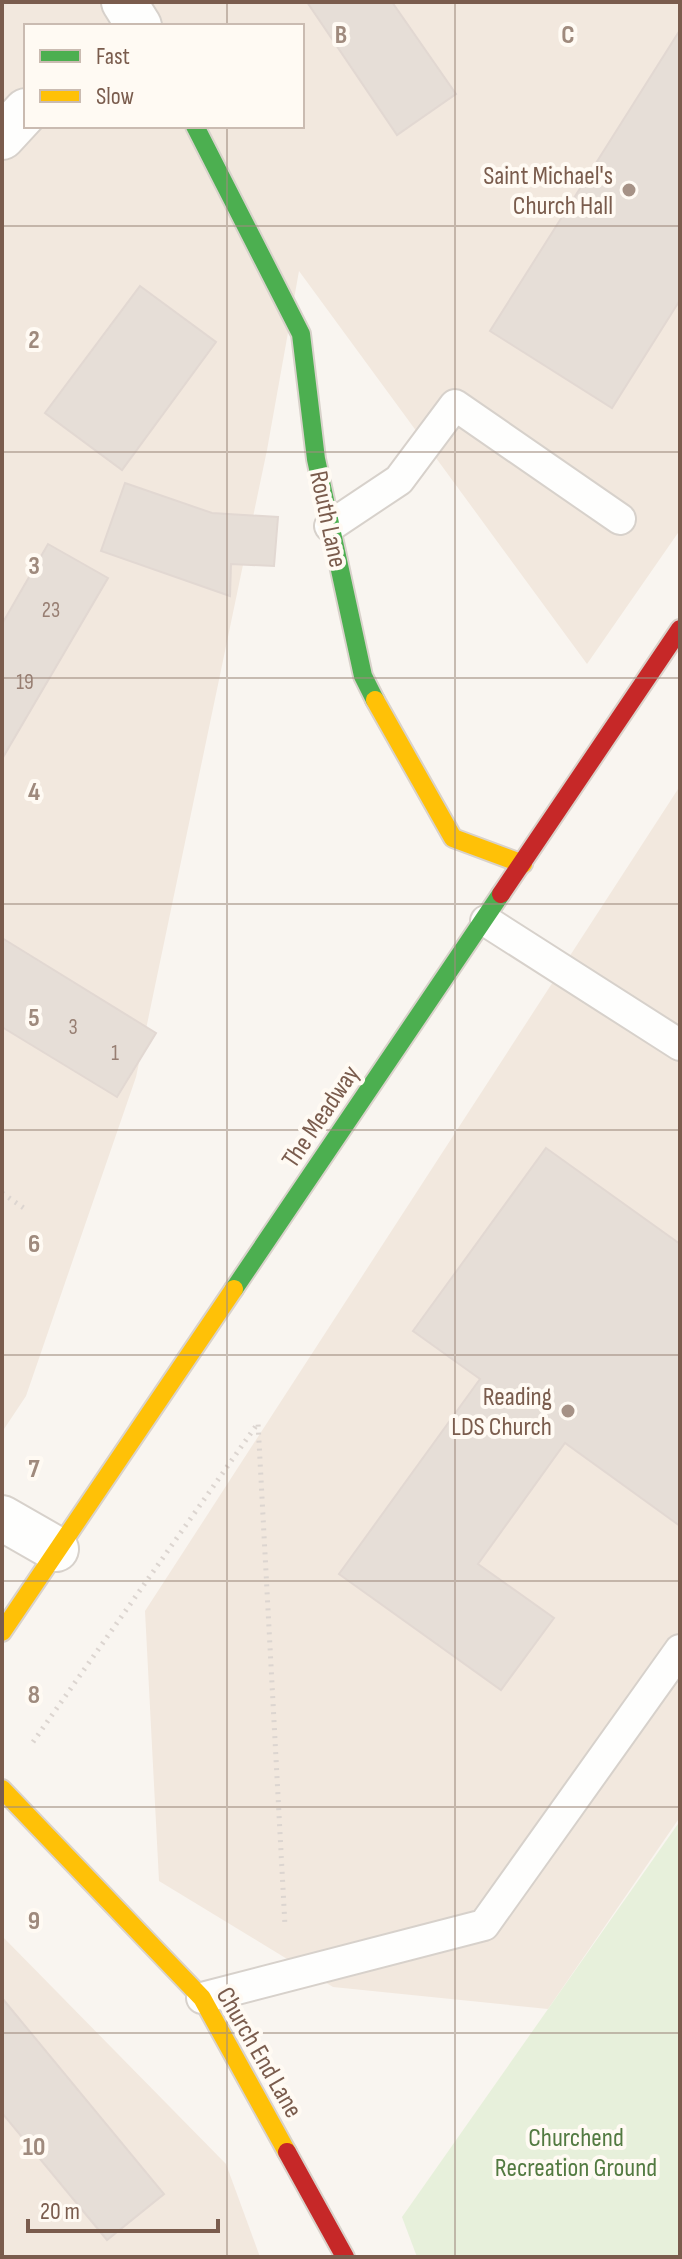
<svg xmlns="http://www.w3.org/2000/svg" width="682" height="2259" font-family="'Sofia Sans Condensed',sans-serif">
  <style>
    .residential { fill: #f2e8de; fill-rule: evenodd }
    .green { fill: #e7f0db }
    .building { fill: #e6ded7; stroke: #e2d8d2; stroke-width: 2 }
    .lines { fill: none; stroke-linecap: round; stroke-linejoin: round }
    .lane-casing { stroke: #d7d1cb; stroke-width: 34 }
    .street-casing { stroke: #d7d1cb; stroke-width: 48 }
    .fast-casing { stroke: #d9d2cb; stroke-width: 22 }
    .slow-casing { stroke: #d9d2cb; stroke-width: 22 }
    .jam-casing { stroke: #d9d2cb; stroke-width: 22 }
    .path { stroke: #dcd5d0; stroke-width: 5; stroke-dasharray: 2 6; stroke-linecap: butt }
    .lane { stroke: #fefefd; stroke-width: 30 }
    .street { stroke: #fefefd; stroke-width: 44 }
    .fast { stroke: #4caf50; stroke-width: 18 }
    .slow { stroke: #ffc107; stroke-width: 18 }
    .jam { stroke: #c62828; stroke-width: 18 }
    .grid { fill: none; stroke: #9f8a7d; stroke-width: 2; stroke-opacity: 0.55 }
    .poi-dot { fill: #a69286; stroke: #fffaf3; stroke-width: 3 }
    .labels { text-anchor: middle; stroke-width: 8; stroke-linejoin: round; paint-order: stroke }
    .number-label { font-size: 22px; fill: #977e72 }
    .poi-label { font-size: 26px; fill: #7a5c4d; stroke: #fffaf3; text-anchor: end }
    .street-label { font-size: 26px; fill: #7a5c4d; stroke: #fffaf3 }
    .park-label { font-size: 26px; fill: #537a41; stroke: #fffaf3 }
    .grid-label { font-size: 26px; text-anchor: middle; font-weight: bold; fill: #9f8a7d; stroke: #fffaf3; stroke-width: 8; stroke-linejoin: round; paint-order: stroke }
  </style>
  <rect width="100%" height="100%" fill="#f9f5f0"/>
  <!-- residential -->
  <g class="residential">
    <path d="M 2,2 L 680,2 L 680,530 L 587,664 L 299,271 L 267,450 L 136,1077 L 26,1396 L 2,1432 ZM 26,26 L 302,26 L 302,126 L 26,126 Z"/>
    <polygon points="680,786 680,1817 548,2009 333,1987 159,1881 145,1611"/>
    <polygon points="2,1936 226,2164 260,2257 2,2257"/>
  </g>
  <!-- green -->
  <polygon class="green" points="680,1821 680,2257 417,2257 402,2217"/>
  <!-- building -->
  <g class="building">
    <polygon points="307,2 392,2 456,94 397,135"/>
    <polygon points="680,30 680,300 612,408 490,331"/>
    <polygon points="140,286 216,342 122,470 45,413"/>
    <polygon points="125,483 212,513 278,517 274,566 231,564 230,596 101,551"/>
    <polygon points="48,544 108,578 2,759 2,624"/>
    <polygon points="2,938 156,1033 117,1097 2,1027"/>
    <polygon points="546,1148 680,1244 680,1526 565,1443 478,1564 554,1618 501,1690 339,1574 480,1379 413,1331"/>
    <polygon points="2,1998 164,2194 107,2240 2,2113"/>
  </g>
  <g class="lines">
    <defs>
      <g id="lane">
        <polyline points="330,526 399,480 455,405 620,519"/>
        <polyline points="486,921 680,1045"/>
        <polyline points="202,1998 484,1925 680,1650"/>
      </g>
      <g id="street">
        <polyline points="124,2 139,26"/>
        <polyline points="2,137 26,111"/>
        <polyline points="2,1518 56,1549"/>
      </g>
      <g id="fast">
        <polyline points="195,126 301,334 316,459 363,676 375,700"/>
        <polyline points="234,1289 501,894"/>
      </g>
      <g id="slow">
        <polyline points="375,700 453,838 523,864"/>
        <polyline points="2,1632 234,1289"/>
        <polyline points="2,1789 202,1998 287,2152"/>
      </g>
      <g id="jam">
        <polyline points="501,894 680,629"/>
        <polyline points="287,2152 345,2257"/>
      </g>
    </defs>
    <!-- lane casing -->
    <use href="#lane" class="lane-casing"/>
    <!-- street casing -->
    <use href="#street" class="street-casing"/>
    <!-- fast casing -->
    <use href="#fast" class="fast-casing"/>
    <!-- slow casing -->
    <use href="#slow" class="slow-casing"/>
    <!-- jam casing -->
    <use href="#jam" class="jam-casing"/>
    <!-- path -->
    <g class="path">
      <polyline points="2,1193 28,1211"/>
      <polyline points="33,1742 258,1423 285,1926"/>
    </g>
    <!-- lane -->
    <use href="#lane" class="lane"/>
    <!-- street -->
    <use href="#street" class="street"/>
    <!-- fast -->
    <use href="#fast" class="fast"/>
    <!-- slow -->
    <use href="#slow" class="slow"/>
    <!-- jam -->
    <use href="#jam" class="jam"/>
  </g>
  <!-- grid -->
  <path class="grid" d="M 227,2 L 227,26M 455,2 L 455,2257M 227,126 L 227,2257M 2,226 L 680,226M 2,452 L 680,452M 2,678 L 680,678M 2,904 L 680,904M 2,1130 L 680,1130M 2,1355 L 680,1355M 2,1581 L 680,1581M 2,1807 L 680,1807M 2,2033 L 680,2033"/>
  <!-- markers -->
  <g class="poi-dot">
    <circle cx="629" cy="190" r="8"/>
    <circle cx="568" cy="1411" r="8"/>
  </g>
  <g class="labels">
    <!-- number labels -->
    <g class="number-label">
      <text x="51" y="617">23</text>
      <text x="25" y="689">19</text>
      <text x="73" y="1034">3</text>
      <text x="115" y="1060">1</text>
    </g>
    <!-- poi labels -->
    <g class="poi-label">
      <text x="613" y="184">Saint Michael's<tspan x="613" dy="30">Church Hall</tspan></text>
      <text x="552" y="1405">Reading<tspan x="552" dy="30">LDS Church</tspan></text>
    </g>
    <!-- street labels -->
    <g class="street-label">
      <text transform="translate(329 519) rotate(78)" y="9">Routh Lane</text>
      <text transform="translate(320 1116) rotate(-56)" y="9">The Meadway</text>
      <text transform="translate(260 2052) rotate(60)" y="9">Church End Lane</text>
    </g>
    <!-- park labels -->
    <g class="park-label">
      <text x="576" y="2146">Churchend<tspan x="576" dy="30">Recreation Ground</tspan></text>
    </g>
  </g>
  <g class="grid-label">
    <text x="341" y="43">B</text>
    <text x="568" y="43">C</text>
    <text x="34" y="348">2</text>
    <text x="34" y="574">3</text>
    <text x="34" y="800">4</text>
    <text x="34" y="1026">5</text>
    <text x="34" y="1252">6</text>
    <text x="34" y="1477">7</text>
    <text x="34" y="1703">8</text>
    <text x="34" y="1929">9</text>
    <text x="34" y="2155">10</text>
  </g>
  <!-- border -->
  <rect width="682" height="2259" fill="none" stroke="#7a5c4d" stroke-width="8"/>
  <!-- legend -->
  <rect x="24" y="24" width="280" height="104" fill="#fffaf3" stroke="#cabbb1" stroke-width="2"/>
  <rect x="40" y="50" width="40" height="12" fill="#4caf50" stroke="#cabbb1" stroke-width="2"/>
  <text x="96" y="64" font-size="24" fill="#7a5c4d">Fast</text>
  <rect x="40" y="90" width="40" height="12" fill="#ffc107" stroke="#cabbb1" stroke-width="2"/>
  <text x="96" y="104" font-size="24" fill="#7a5c4d">Slow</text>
  <!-- scale -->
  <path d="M28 2219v12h190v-12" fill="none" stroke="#7a5c4d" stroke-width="4"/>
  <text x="40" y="2219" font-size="24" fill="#7a5c4d" stroke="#fffaf3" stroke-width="6" paint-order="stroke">20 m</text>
</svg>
